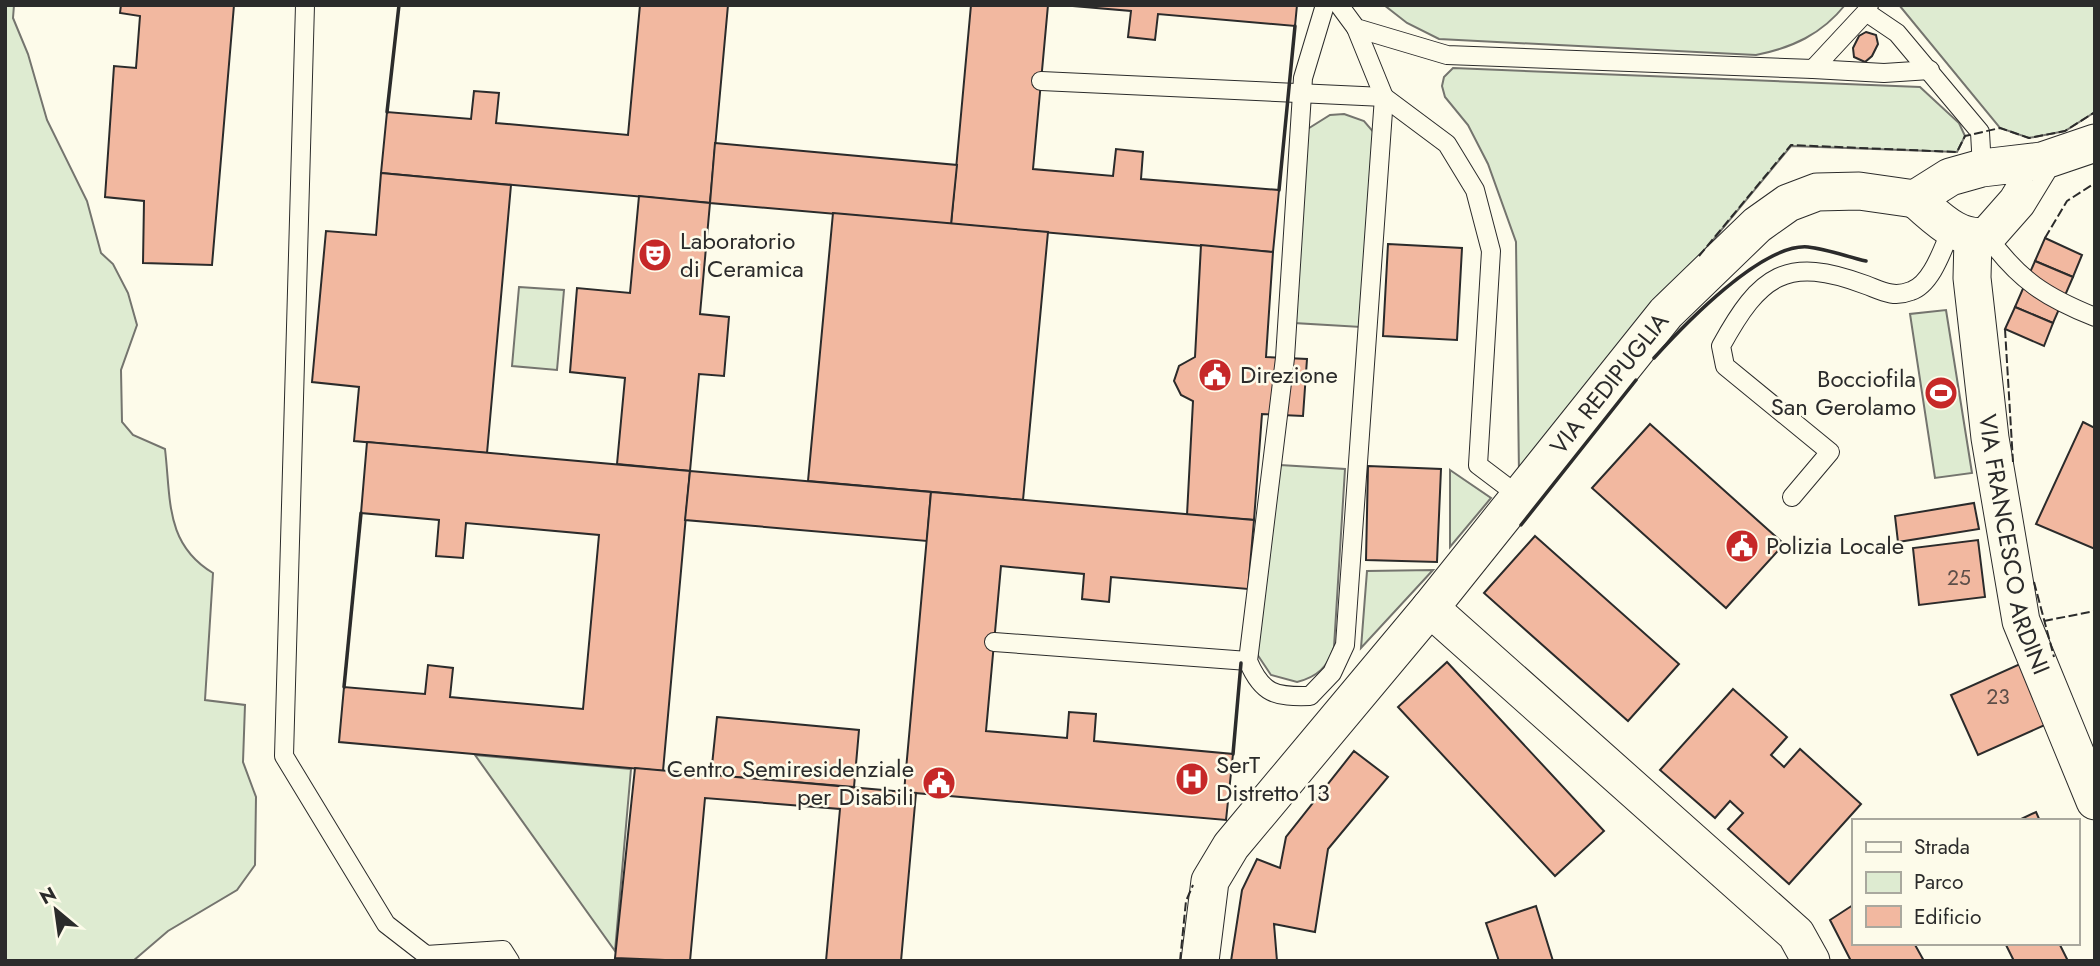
<svg xmlns="http://www.w3.org/2000/svg" width="2100" height="966" font-family="Jost,sans-serif">
  <style>
    .green { fill: #deebd1; stroke: #74746e; stroke-width: 2 }
    .building { fill: #f2b8a0; stroke: #2b2b2b; stroke-width: 2 }
    .lines { fill: none; stroke-linecap: round; stroke-linejoin: round }
    .lane-casing { stroke: #2b2b2b; stroke-width: 20 }
    .street-casing { stroke: #2b2b2b; stroke-width: 39 }
    .lane { stroke: #fdfbea; stroke-width: 18 }
    .street { stroke: #fdfbea; stroke-width: 37 }
    .fence { stroke: #2b2b2b; stroke-width: 2; stroke-dasharray: 9 3.5; stroke-linecap: butt }
    .wall { stroke: #2b2b2b; stroke-width: 3.5 }
    .labels { text-anchor: middle; stroke-width: 5; stroke-linejoin: round; paint-order: stroke }
    .number-label { font-size: 21px; fill: #5d4e48 }
    .poi-label { font-size: 24px; fill: #2b2b2b; stroke: #fdfbea; text-anchor: start }
    .street-label { font-size: 24px; fill: #2b2b2b; stroke: #fdfbea }
  </style>
  <rect width="100%" height="100%" fill="#fdfbea"/>
  <!-- green -->
  <g class="green">
    <path d="M 5,5 L 14,5 L 13,18 L 28,54 L 47,120 L 87,201 L 101,253 L 113,264 L 128,293 L 137,325 L 121,370 L 122,422 L 133,435 L 165,449 C 171,500 165,544 213,573 L 205,700 L 245,705 L 243,762 L 256,797 L 255,865 L 237,890 L 168,931 L 133,961 L 5,961 Z"/>
    <path d="M 1384,5 L 1845,5 C 1822,34 1792,48 1756,55 L 1439,39 L 1407,23 Z"/>
    <polygon points="1899,5 2095,5 2095,112 2065,131 2029,138 2000,128"/>
    <polygon points="1453,68 1920,87 1959,123 1965,136 1957,152 1791,146 1519,474 1516,242 1488,164 1468,125 1445,97 1442,86 1444,77"/>
    <polygon points="1344,114 1364,121 1376,135 1361,327 1294,323 1306,130 1330,115"/>
    <polygon points="519,287 564,290 557,370 512,366"/>
    <polygon points="1946,310 1972,473 1935,478 1910,314"/>
    <path d="M 1280,465 L 1345,469 L 1334,647 C 1328,667 1317,677 1297,682 L 1271,675 L 1257,654 Z"/>
    <polygon points="1450,470 1491,498 1450,547"/>
    <polygon points="1433,570 1361,648 1367,571"/>
    <polygon points="475,755 631,769 615,951"/>
  </g>
  <!-- building -->
  <g class="building">
    <polygon points="121,5 234,5 212,265 143,263 144,201 105,197 114,66 136,68 140,16 120,13"/>
    <polygon points="640,5 728,5 710,203 381,173 387,112 471,119 474,91 499,93 496,123 628,135"/>
    <polygon points="971,5 1048,5 1033,169 1113,176 1116,149 1143,152 1141,179 1279,190 1273,252 951,224"/>
    <polygon points="1061,5 1297,5 1295,26 1158,14 1155,40 1128,37 1131,11"/>
    <polygon points="1866,32 1876,35 1878,44 1872,56 1865,62 1854,57 1853,48 1859,36"/>
    <polygon points="715,143 957,165 951,224 710,203"/>
    <polygon points="381,173 511,185 487,453 354,441 359,387 312,382 326,231 376,235"/>
    <polygon points="639,196 710,203 700,314 729,317 724,376 699,374 690,471 617,464 625,378 570,372 577,288 630,293"/>
    <polygon points="833,213 1048,232 1023,500 808,481"/>
    <polygon points="2045,238 2082,255 2073,277 2035,261"/>
    <polygon points="1388,244 1462,248 1457,340 1383,336"/>
    <polygon points="1201,245 1273,252 1266,357 1307,359 1303,416 1262,414 1254,520 1187,515 1193,401 1181,395 1174,381 1179,366 1195,357"/>
    <polygon points="2035,261 2073,277 2053,323 2015,307"/>
    <polygon points="2015,307 2053,323 2044,346 2005,329"/>
    <polygon points="2083,422 2095,428 2095,549 2036,524"/>
    <polygon points="1650,424 1784,544 1726,608 1592,488"/>
    <polygon points="367,442 690,471 663,771 339,742 344,687 425,694 428,665 453,668 450,697 583,709 599,535 466,523 463,558 436,556 439,520 361,513"/>
    <polygon points="1368,466 1441,469 1437,562 1366,560"/>
    <polygon points="690,471 931,492 927,541 685,520"/>
    <polygon points="931,492 1254,520 1248,589 1111,577 1109,602 1082,599 1084,574 1001,566 986,731 1067,738 1069,712 1096,714 1094,741 1233,754 1226,820 904,792"/>
    <polygon points="1974,503 1979,529 1898,542 1895,516"/>
    <polygon points="1535,536 1679,664 1628,721 1484,593"/>
    <polygon points="1978,540 1985,597 1919,605 1913,548"/>
    <polygon points="1447,662 1604,831 1555,876 1398,707"/>
    <polygon points="2020,664 2047,724 1978,755 1951,695"/>
    <polygon points="1733,689 1787,737 1771,755 1784,767 1800,749 1861,804 1789,884 1728,829 1743,813 1730,801 1715,818 1660,770"/>
    <polygon points="717,717 859,730 854,787 711,775"/>
    <polygon points="1354,751 1388,777 1328,849 1315,932 1274,924 1277,961 1231,961 1242,890 1257,859 1280,868 1286,837"/>
    <polygon points="635,768 916,793 901,961 826,961 840,809 705,798 690,961 615,958"/>
    <polygon points="2036,812 2040,821 2017,821"/>
    <polygon points="1853,905 1853,943 1914,943 1924,961 1851,961 1830,920"/>
    <polygon points="1536,906 1553,961 1499,961 1486,923"/>
    <polygon points="2005,943 2059,943 2068,961 2014,961"/>
  </g>
  <g class="lines">
    <defs>
      <g id="lane">
        <polyline points="305,5 284,756 386,924 426,955 503,950 510,961"/>
        <path d="M 1325,5 L 1303,78 L 1285,358 L 1248,661 C 1262,694 1275,697 1310,696 L 1332,673 L 1345,645 L 1384,97 L 1356,28"/>
        <polyline points="1339,5 1356,28 1447,55 1813,69 1866,12 1869,5"/>
        <polyline points="1866,12 1897,33 1980,132 1982,168"/>
        <polyline points="1813,69 1884,73 1930,70"/>
        <polyline points="1041,81 1384,97 1447,144 1475,190 1491,251 1478,465 1519,496"/>
        <path d="M 1987,236 C 2019,280 2045,297 2095,317"/>
        <path d="M 1792,497 L 1830,452 L 1725,366 L 1721,346 C 1760,275 1786,255 1866,285 C 1882,291 1893,298 1911,291 C 1932,284 1943,248 1951,230"/>
        <polyline points="994,642 1248,661"/>
      </g>
      <g id="street">
        <path d="M 2042,161 L 2017,202 L 1987,236 C 1957,241 1937,217 1915,199 L 1950,177 L 1982,168 L 2042,161 L 2095,143"/>
        <path id="s1" d="M 1973,238 L 1972,278 L 1990,438 L 2021,621 L 2095,801"/>
        <polyline points="1430,608 1796,934 1811,961"/>
        <path id="s2" d="M 1200,961 L 1210,881 L 1231,846 L 1430,608 L 1666,313 L 1757,225 L 1788,203 L 1817,192 L 1859,191 L 1915,199"/>
      </g>
    </defs>
    <!-- lane casing -->
    <use href="#lane" class="lane-casing"/>
    <!-- street casing -->
    <use href="#street" class="street-casing"/>
    <!-- lane -->
    <use href="#lane" class="lane"/>
    <!-- street -->
    <use href="#street" class="street"/>
    <!-- fence -->
    <g class="fence">
      <polyline points="2045,238 2067,201 2095,183"/>
      <polyline points="1699,256 1791,145 1957,152 1965,136 2000,128 2029,138 2065,131 2095,112"/>
      <polyline points="2005,329 2013,462"/>
      <polyline points="2034,582 2054,657"/>
      <polyline points="2044,621 2095,611"/>
      <polyline points="1180,961 1186,901 1193,885"/>
    </g>
    <!-- wall -->
    <g class="wall">
      <polyline points="387,112 399,5"/>
      <polyline points="1279,190 1295,26"/>
      <path d="M 1654,358 C 1684,325 1762,243 1808,247 C 1827,249 1848,257 1866,261"/>
      <polyline points="1521,525 1636,380"/>
      <polyline points="344,687 361,513"/>
      <polyline points="1233,754 1241,663"/>
    </g>
  </g>
  <!-- icons -->
  <defs>
    <symbol id="theatre-disc" viewBox="-11 -11 22 22"><circle r="9.5" fill="#c62828" stroke="#fdfbea"/><path d="M-5-5.5Q0-4 5-5.5V0Q5 5 0 6Q-5 5-5 0ZM-3.3-2.5H-1v1.5H-3.3ZM1-2.5H3.3v1.5H1ZM-2.8 1Q0 5.5 2.8 1Z" fill="#fff"/></symbol>
    <symbol id="civic-disc" viewBox="-11 -11 22 22"><circle r="9.5" fill="#c62828" stroke="#fdfbea"/><path d="M-.6-6.5H3V-4.5H.6V-3L4-1V1h2V6H-6V1h2V-1L-.6-3ZM-1.2 2.5V6h2.4V2.5Z" fill="#fff"/></symbol>
    <symbol id="stadium-disc" viewBox="-11 -11 22 22"><circle r="9.5" fill="#c62828" stroke="#fdfbea"/><path d="M0-5a6.5 5 0 1 0 0 10a6.5 5 0 1 0 0-10ZM-3.5-1.8h7v3.6h-7Z" fill="#fff"/></symbol>
    <symbol id="hospital-disc" viewBox="-11 -11 22 22"><circle r="9.5" fill="#c62828" stroke="#fdfbea"/><path d="M-5-5h3v3.5h4V-5h3V5h-3V1.5h-4V5h-3Z" fill="#fff"/></symbol>
  </defs>
  <g fill-rule="evenodd">
    <use href="#theatre-disc" x="636" y="236" width="38" height="38"/>
    <use href="#civic-disc" x="1196" y="356" width="38" height="38"/>
    <use href="#stadium-disc" x="1922" y="374" width="38" height="38"/>
    <use href="#civic-disc" x="1723" y="527" width="38" height="38"/>
    <use href="#hospital-disc" x="1173" y="760" width="38" height="38"/>
    <use href="#civic-disc" x="920" y="764" width="38" height="38"/>
  </g>
  <g class="labels">
    <!-- number labels -->
    <g class="number-label">
      <text x="1959" y="585">25</text>
      <text x="1998" y="704">23</text>
    </g>
    <!-- poi labels -->
    <g class="poi-label">
      <text x="680" y="249">Laboratorio<tspan x="680" dy="28">di Ceramica</tspan></text>
      <text x="1240" y="383">Direzione</text>
      <text x="1916" y="387" text-anchor="end">Bocciofila<tspan x="1916" dy="28">San Gerolamo</tspan></text>
      <text x="1766" y="554">Polizia Locale</text>
      <text x="1216" y="773">SerT<tspan x="1216" dy="28">Distretto 13</tspan></text>
      <text x="914" y="777" text-anchor="end">Centro Semiresidenziale<tspan x="914" dy="28">per Disabili</tspan></text>
    </g>
    <!-- street labels -->
    <g class="street-label">
      <text dy="8" stroke="none"><textPath href="#s2" startOffset="719">VIA REDIPUGLIA</textPath></text>
      <text dy="8" stroke="none"><textPath href="#s1" startOffset="310">VIA FRANCESCO ARDINI</textPath></text>
    </g>
  </g>
  <!-- border -->
  <rect width="2100" height="966" fill="none" stroke="#2b2b2b" stroke-width="14"/>
  <!-- legend -->
  <rect x="1852" y="819" width="228" height="126" fill="#fdfbea" stroke="#a9a89e" stroke-width="2"/>
  <rect x="1866" y="842" width="35" height="10" fill="#fdfbea" stroke="#a9a89e" stroke-width="2"/>
  <text x="1914" y="854" font-size="21" fill="#2b2b2b">Strada</text>
  <rect x="1866" y="872" width="35" height="21" fill="#deebd1" stroke="#a9a89e" stroke-width="2"/>
  <text x="1914" y="889" font-size="21" fill="#2b2b2b">Parco</text>
  <rect x="1866" y="906" width="35" height="21" fill="#f2b8a0" stroke="#a9a89e" stroke-width="2"/>
  <text x="1914" y="924" font-size="21" fill="#2b2b2b">Edificio</text>
  <!-- north arrow -->
  <g transform="translate(56 910) rotate(331)" stroke="#fdfbea" stroke-width="5" paint-order="stroke">
  <path d="M0-5L12 26L0 18L-12 26Z" fill="#2b2b2b"/>
  <text y="-10" font-size="19" font-weight="bold" text-anchor="middle" fill="#2b2b2b">N</text>
  </g>
</svg>
